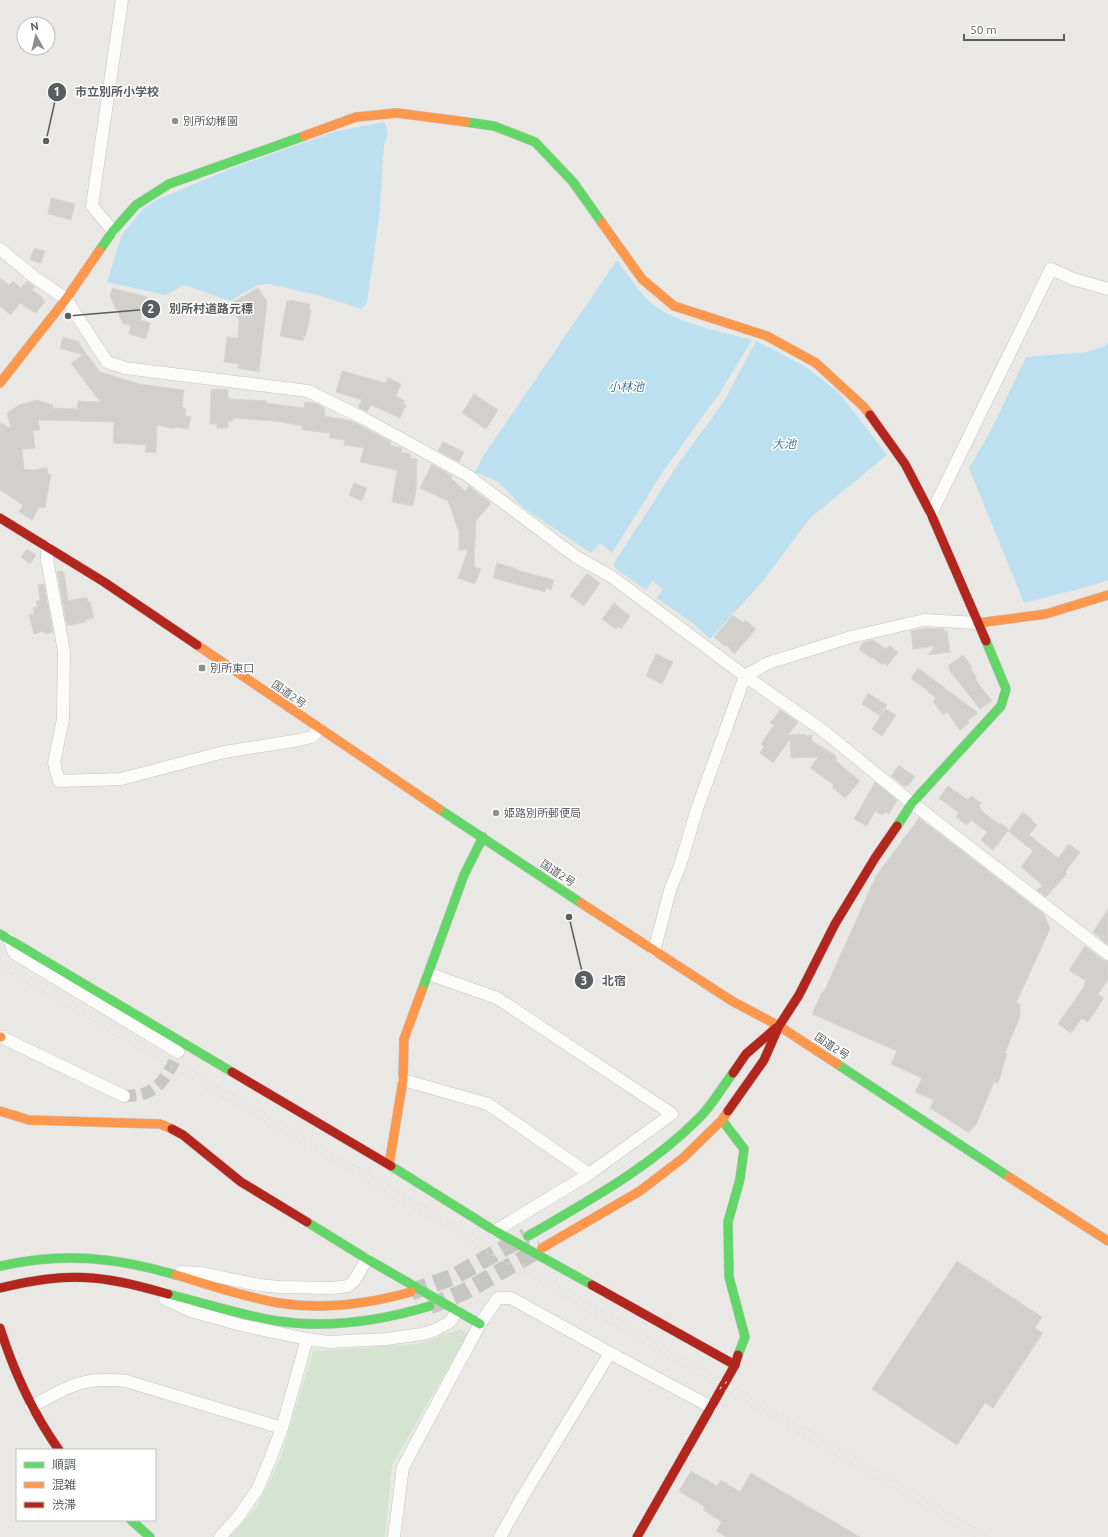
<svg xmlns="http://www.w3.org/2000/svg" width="1108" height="1537" font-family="Ubuntu,'Noto Sans JP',sans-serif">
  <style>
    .green { fill: #d5e4d1 }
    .water { fill: #bce0f0 }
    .building { fill: #d1d0cd; stroke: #d8d7d4 }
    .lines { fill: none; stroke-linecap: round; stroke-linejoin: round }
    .street-tunnel { stroke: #c6c6c3; stroke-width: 12; stroke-dasharray: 12 6; stroke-linecap: butt }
    .secondary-tunnel { stroke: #c6c6c3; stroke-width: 17; stroke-dasharray: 17 8; stroke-linecap: butt }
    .street-casing { stroke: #c6c5c5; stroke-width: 13 }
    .fast-casing { stroke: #c5c5c5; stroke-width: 10 }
    .slow-casing { stroke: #c5c5c5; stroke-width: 10 }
    .jam-casing { stroke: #c5c5c5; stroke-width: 10 }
    .street { stroke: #fcfcfb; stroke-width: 12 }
    .fast { stroke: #63d668; stroke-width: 9 }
    .slow { stroke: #ff974d; stroke-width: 9 }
    .jam { stroke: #b3261e; stroke-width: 9 }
    .rail { stroke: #e1e1e1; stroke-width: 3; stroke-dasharray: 1 5; stroke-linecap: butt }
    .poi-dot { fill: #8d8e8f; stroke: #fff; stroke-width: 1.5 }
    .labels { text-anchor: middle; stroke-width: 3; stroke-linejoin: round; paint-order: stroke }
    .poi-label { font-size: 11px; fill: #5b5e61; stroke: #fff; text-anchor: start }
    .street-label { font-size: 11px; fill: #5b5e61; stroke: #fff }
    .water-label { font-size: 12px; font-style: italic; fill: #46799c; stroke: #fff }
    .leader { fill: none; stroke: #5b5e61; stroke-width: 1.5 }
    .callout-dot { fill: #5b5e61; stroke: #fff; stroke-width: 1.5 }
    .mark-label { font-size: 12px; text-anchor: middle; font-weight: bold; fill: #fff }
    .callout-label { font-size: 12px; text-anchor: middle; font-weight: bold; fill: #5b5e61; stroke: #fff; stroke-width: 3; stroke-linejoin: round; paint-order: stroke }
  </style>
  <rect width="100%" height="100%" fill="#eae8e4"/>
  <!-- green -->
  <polygon class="green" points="461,1329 468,1334 392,1465 385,1537 230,1537 258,1505 281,1457 313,1351 417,1344"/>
  <!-- water -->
  <g class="water">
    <polygon points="385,122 388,135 384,145 379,219 367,303 362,309 321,296 269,284 258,285 230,301 185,285 165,295 107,282 122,235 141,211 156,200 235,167 337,131"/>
    <path d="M 617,260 C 627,274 638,291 651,303 C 674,323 723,332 752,340 L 719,394 L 662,473 L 612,553 L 600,543 L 591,553 L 522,507 L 499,482 L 475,472 L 484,455 Z"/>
    <polygon points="756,341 806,367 839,393 887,455 810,518 763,581 710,639 694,624 657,598 663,589 652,581 646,590 615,568 614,563 678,464 723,403"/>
    <polygon points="1108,342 1108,580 1094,585 1024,603 969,468 990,432 1026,357 1086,352 1105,346"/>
  </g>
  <!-- building -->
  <g class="building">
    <polygon points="51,198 75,204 71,220 48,214"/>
    <polygon points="34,248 45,251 41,263 30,260"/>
    <polygon points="0,278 9,285 13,281 21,288 27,281 35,287 32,290 43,298 42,299 45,301 37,312 35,313 20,303 11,315 0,306"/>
    <polygon points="112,288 147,297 141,320 150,323 146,339 129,334 131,325 123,324 110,296"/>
    <polygon points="258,288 267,302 259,372 237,368 238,364 224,362 227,337 238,338 239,320 229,304"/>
    <polygon points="289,300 310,304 309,309 311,310 308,326 305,337 304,336 303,341 280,336 287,301 289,302"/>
    <polygon points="63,337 80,342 79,344 100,372 140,384 184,390 182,407 186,409 185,416 191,417 188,429 175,427 175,429 157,425 156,453 145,452 146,445 113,443 114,422 38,420 40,430 33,431 35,448 22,449 24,469 33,470 47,468 48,474 51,474 45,508 39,507 32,520 19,512 23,505 0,490 0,423 11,428 7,413 19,405 37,400 53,405 52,408 77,409 78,401 100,402 71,363 83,355 60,348"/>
    <polygon points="342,371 386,383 388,378 401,384 396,396 405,401 403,404 406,405 400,418 371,405 367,412 358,407 362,400 336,392"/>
    <polygon points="218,389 228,390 228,397 229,399 267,401 266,403 304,408 305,402 315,403 324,407 325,416 352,421 391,442 390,445 402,448 401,452 410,454 410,458 417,459 416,490 413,506 392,502 397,470 360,462 364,448 344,445 345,440 330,438 330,433 302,430 302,426 275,421 233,418 233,421 228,421 228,428 217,428 217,424 210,424 211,390"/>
    <polygon points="474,394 498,410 486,429 462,413"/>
    <polygon points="443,442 464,452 459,462 438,451"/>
    <polygon points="432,464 452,476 451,478 465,491 469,486 491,503 476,521 474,567 481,569 475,584 458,578 468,550 459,550 459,532 448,501 420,488"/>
    <polygon points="354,483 367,488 362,501 349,495"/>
    <polygon points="27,549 36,555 30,564 21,557"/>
    <polygon points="497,563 517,569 517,570 554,580 551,590 546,588 545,592 493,578"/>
    <polygon points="57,571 61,571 64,572 68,601 87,597 88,602 90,602 94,618 85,620 86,622 67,626"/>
    <polygon points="587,573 600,583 584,606 570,596"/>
    <polygon points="44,584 53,632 45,634 44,631 34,634 29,615 34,614 33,608 38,607 36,601 40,600 38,585"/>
    <polygon points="614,603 630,616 621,629 618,626 616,629 602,619"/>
    <polygon points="733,615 743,623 745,620 756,629 734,654 727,645 726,647 714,637"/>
    <polygon points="927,628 944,629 945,633 947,630 950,652 928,655 935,646 913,649 911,631"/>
    <polygon points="873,640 886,649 889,645 898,652 887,666 884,663 882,665 872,657 871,658 869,657 859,649 864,642"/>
    <polygon points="656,654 673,662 662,684 646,676"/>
    <polygon points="963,655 972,667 970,668 977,677 975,679 992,701 980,709 949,670 949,665"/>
    <polygon points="918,668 978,713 967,721 969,723 960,730 947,712 943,715 933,701 936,698 911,678"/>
    <polygon points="868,693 887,705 880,716 862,704"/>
    <polygon points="885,709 896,715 882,736 872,729"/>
    <polygon points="780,710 798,722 788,735 805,734 805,736 812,735 812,741 835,755 834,755 837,758 835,760 860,781 845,798 832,787 834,785 810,768 818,757 791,758 790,739 773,763 760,753 764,747 761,744 774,725 770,723"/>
    <polygon points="899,765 915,777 908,786 906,785 905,787 891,776"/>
    <polygon points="875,782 897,800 889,814 885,812 883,815 875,811 867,826 854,819"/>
    <polygon points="948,786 968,800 971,796 981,803 979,806 982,809 981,810 1000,825 1001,823 1009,830 1023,812 1033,820 1032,821 1037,825 1029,835 1058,858 1069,844 1080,852 1065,872 1067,874 1046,897 1037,890 1042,886 1040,883 1021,867 1033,851 1008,831 993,850 981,840 987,832 971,820 967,825 956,817 959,813 939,798"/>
    <polygon points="919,818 1044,914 1050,929 1016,1003 1020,1004 1020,1016 1005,1053 1007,1054 998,1083 994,1082 975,1127 973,1127 969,1133 930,1108 934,1100 915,1092 922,1078 891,1064 897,1051 812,1014 822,992 824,992 876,876"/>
    <polygon points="1108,909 1108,945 1093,932"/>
    <polygon points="1085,946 1103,960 1108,961 1108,980 1098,994 1104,998 1088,1022 1082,1018 1071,1033 1058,1024 1085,985 1084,984 1086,981 1069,970"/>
    <polygon points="957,1261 1042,1317 1035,1328 1043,1333 993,1408 985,1403 957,1445 872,1389"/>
    <polygon points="691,1471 717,1486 721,1480 740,1492 751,1473 860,1537 726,1537 716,1531 722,1522 703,1510 705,1507 679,1491"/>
  </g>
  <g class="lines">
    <!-- street-tunnel -->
    <path class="street-tunnel" d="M 124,1096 C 148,1096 158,1090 170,1069 C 173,1064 176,1059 178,1052"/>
    <!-- secondary-tunnel -->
    <g class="secondary-tunnel">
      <polyline points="411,1292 453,1277 526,1236"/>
      <polyline points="430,1306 464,1292 542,1248"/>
    </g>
    <defs>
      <g id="street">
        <polyline points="113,231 92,206 122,0"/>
        <polyline points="0,249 34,277 66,299 107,362 125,368 308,391 363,418 467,475 575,556 612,577 745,676 821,729 912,803 1108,954"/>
        <polyline points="931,514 1051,269 1073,279 1108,289"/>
        <polyline points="47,547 47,560 64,651 63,719 54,763 59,781 121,779 224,752 294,741 312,737 319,729"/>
        <polyline points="9,939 14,953 178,1052"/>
        <polyline points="654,951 671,887 680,866 697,809 745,676 768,663 851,637 924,620 978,623"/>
        <polyline points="429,974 497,998 672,1114 589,1174 495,1231"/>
        <polyline points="1,1037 124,1096"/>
        <polyline points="403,1080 488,1104 589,1174"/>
        <polyline points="181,1272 201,1273 259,1285 279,1287 332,1288 348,1286 354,1281 367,1259"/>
        <polyline points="165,1299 191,1311 241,1325 307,1339 329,1342 386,1339 422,1334 435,1330 450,1322 457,1311"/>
        <path d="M 31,1407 C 50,1397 69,1384 91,1381 C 102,1379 114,1380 126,1381 L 282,1428"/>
        <polyline points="220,1537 239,1516 257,1490 269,1462 282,1428 307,1339"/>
        <polyline points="394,1537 403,1467 480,1324 498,1298 511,1298 610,1353 711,1407"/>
        <polyline points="500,1537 523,1496 610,1353"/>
      </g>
      <g id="fast">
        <polyline points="466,122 494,126 535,142 573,182 602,223"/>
        <polyline points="99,251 113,231 136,205 169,184 304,136"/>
        <polyline points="439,809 581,903"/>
        <polyline points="897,826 912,803 1001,706 1006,689 986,641"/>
        <polyline points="0,934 232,1072"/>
        <polyline points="422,990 464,875 483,837"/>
        <polyline points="837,1064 1009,1177"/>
        <polyline points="722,1120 744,1149 740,1179 728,1222 729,1277 745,1337 738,1355"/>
        <polyline points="391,1166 495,1231 592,1285"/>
        <polyline points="307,1222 367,1259 480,1324"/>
        <path d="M 528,1236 C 588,1201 651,1167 700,1117 C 713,1104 722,1087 733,1073"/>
        <path d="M 0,1266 C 62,1252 115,1257 176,1275"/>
        <path d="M 168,1294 C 204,1303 240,1315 277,1321 C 329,1329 380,1321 430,1306"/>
        <polyline points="131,1520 150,1537"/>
      </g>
      <g id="slow">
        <polyline points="304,136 356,117 397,113 466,122"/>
        <polyline points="602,223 642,279 674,306 767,336 816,363 864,407 870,415"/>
        <polyline points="0,383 66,299 99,251"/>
        <polyline points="978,623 1046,614 1108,595"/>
        <polyline points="197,645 439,809"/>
        <polyline points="581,903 732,1001 779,1026 837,1064"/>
        <polyline points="0,1037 1,1037"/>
        <polyline points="0,1111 29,1120 160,1124 172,1129"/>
        <polyline points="389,1165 403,1080 404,1039 422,990"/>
        <polyline points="1009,1177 1108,1241"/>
        <polyline points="542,1248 640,1191 683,1158 722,1120 728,1111"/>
        <path d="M 176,1275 C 210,1285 244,1297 279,1303 C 323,1310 368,1304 411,1292"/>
      </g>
      <g id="jam">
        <polyline points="870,415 905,464 931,514 986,641"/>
        <polyline points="0,518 104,582 197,645"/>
        <polyline points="232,1072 391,1166"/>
        <polyline points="733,1073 746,1054 776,1028"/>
        <polyline points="728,1111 764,1060 779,1026 799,995 835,924 875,858 897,826"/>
        <polyline points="172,1129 183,1135 241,1182 307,1222"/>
        <polyline points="592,1285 735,1365"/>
        <path d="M 0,1288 C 30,1281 61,1275 92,1278 C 118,1280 143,1287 168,1294"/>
        <path d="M 0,1328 C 14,1372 32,1412 59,1450"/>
        <polyline points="637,1537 735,1365 738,1355"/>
      </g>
    </defs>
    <!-- street casing -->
    <use href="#street" class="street-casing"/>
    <!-- fast casing -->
    <use href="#fast" class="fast-casing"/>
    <!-- slow casing -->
    <use href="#slow" class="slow-casing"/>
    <!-- jam casing -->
    <use href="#jam" class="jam-casing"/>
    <!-- street -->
    <use href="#street" class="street"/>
    <!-- fast -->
    <use href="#fast" class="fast"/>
    <!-- slow -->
    <use href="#slow" class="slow"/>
    <!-- jam -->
    <use href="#jam" class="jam"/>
    <!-- rail -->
    <g class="rail">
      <polyline points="0,959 990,1537"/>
      <polyline points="0,967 976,1537"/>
    </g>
  </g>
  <!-- markers -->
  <g class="poi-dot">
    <circle cx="175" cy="121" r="4"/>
    <rect x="198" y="664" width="8" height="8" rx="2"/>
    <circle cx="496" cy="813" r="4"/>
  </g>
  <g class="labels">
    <!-- poi labels -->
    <g class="poi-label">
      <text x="183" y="125">別所幼稚園</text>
      <text x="210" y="672">別所東口</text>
      <text x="504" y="817">姫路別所郵便局</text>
    </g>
    <!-- street labels -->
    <g class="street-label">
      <text transform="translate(289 694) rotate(35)" y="4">国道2号</text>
      <text transform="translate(558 873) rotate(33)" y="4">国道2号</text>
      <text transform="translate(832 1046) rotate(33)" y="4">国道2号</text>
    </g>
    <!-- water labels -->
    <g class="water-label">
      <text x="626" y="391">小林池</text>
      <text x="784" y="448">大池</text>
    </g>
  </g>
  <!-- callouts -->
  <path class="leader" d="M46 141L57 92M68 316L151 309M569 917L584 980"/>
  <g class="callout-dot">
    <circle cx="46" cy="141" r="4"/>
    <circle cx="68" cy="316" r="4"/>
    <circle cx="569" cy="917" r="4"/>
    <circle cx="57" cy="92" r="10"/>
    <circle cx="151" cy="309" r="10"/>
    <circle cx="584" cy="980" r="10"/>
  </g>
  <g class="mark-label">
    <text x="57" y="96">1</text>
    <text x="151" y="313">2</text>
    <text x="584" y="985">3</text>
  </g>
  <g class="callout-label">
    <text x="117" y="96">市立別所小学校</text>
    <text x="211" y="313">別所村道路元標</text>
    <text x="614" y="985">北宿</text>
  </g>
  <!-- legend -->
  <rect x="16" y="1449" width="140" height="72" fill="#ffffff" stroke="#bdbfc0"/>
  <rect x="24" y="1462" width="20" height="6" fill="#63d668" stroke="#bdbfc0"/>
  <text x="52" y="1469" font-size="12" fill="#5b5e61">順調</text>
  <rect x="24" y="1482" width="20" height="6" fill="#ff974d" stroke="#bdbfc0"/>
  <text x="52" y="1489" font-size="12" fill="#5b5e61">混雑</text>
  <rect x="24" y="1502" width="20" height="6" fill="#b3261e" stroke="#bdbfc0"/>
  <text x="52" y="1509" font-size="12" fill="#5b5e61">渋滞</text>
  <!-- north arrow -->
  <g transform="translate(36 36) rotate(352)"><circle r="19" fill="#ffffff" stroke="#bdbfc0"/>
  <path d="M0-3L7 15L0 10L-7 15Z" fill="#8d8e8f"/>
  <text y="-6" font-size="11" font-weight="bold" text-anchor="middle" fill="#5b5e61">N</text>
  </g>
  <!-- scale -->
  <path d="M964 34v6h100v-6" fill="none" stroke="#5b5e61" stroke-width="2"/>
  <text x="970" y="34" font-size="12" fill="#5b5e61" stroke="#ffffff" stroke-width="3" paint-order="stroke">50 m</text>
</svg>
